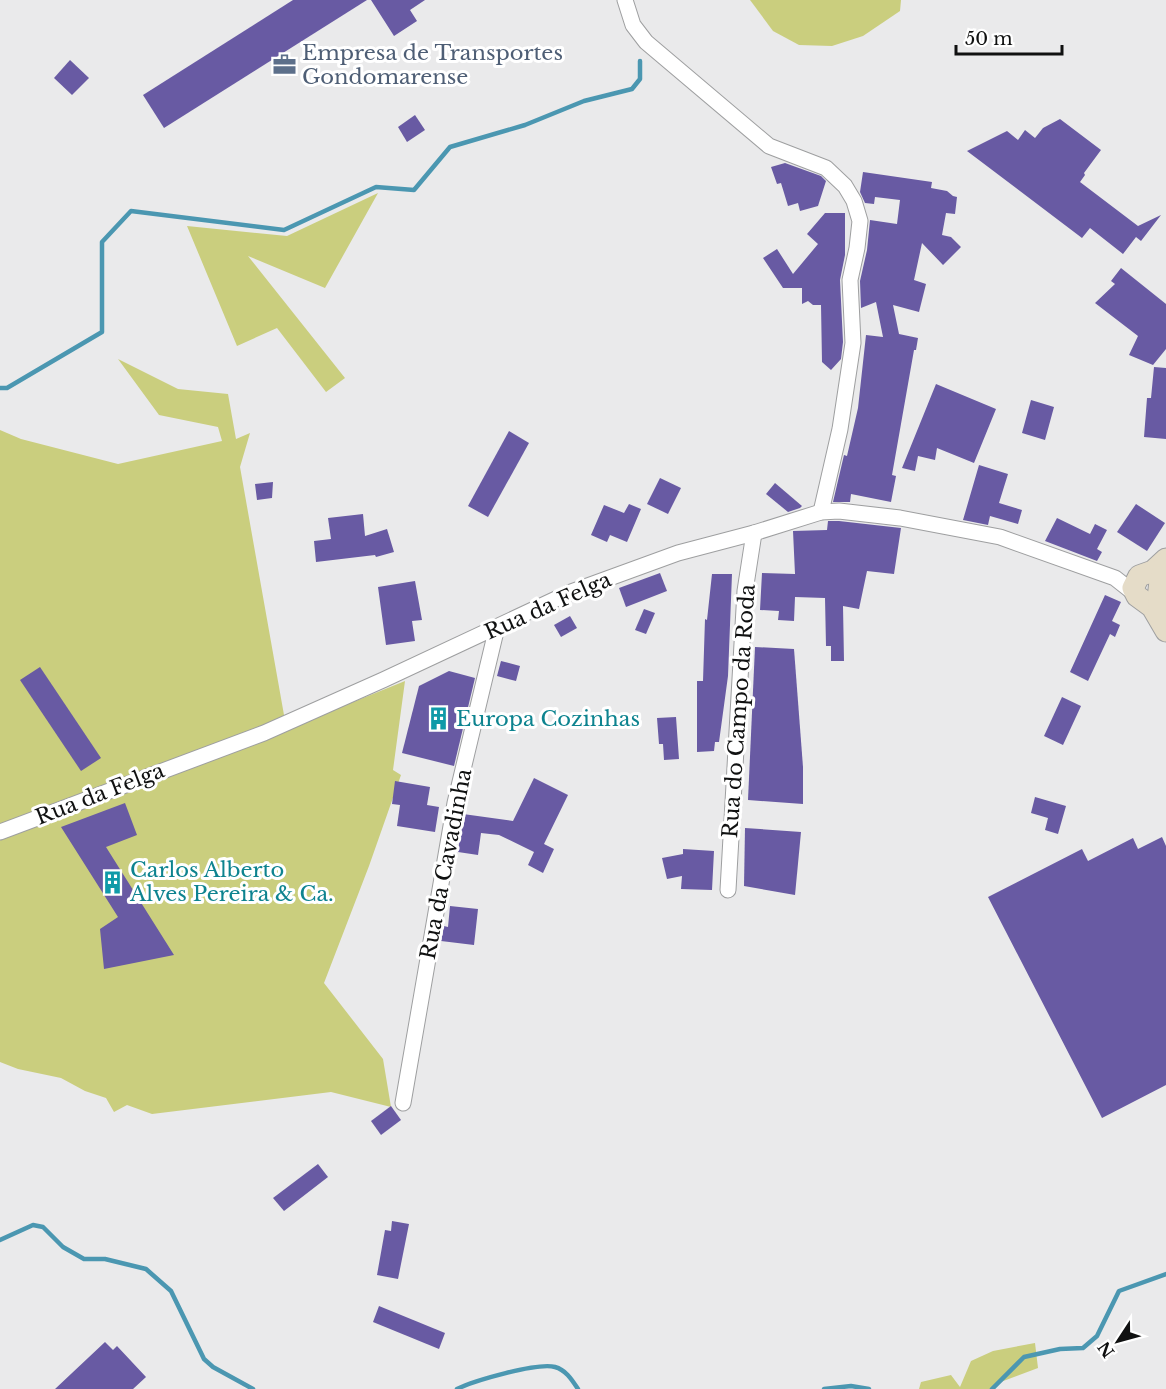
<svg xmlns="http://www.w3.org/2000/svg" width="1166" height="1389" font-family="'Libre Baskerville',serif">
  <style>
    .green { fill: #cace7e }
    .lines { fill: none; stroke-linecap: round; stroke-linejoin: round }
    .stream { stroke: #4b97b1; stroke-width: 4.5 }
    .building { fill: #685aa3 }
    .street-casing { stroke: #9e9fa0; stroke-width: 17 }
    .secondary-casing { stroke: #9e9fa0; stroke-width: 23 }
    .street { stroke: #fff; stroke-width: 15 }
    .secondary { stroke: #e5dcc8; stroke-width: 21 }
    .labels { text-anchor: middle; stroke-width: 6; stroke-linejoin: round; paint-order: stroke }
    .service-label { font-size: 21px; fill: #4e5e75; stroke: #fff; text-anchor: start }
    .street-label { font-size: 21px; fill: #101111; stroke: #fff }
    .culture-label { font-size: 21px; fill: #0d838f; stroke: #fff; text-anchor: start }
  </style>
  <rect width="100%" height="100%" fill="#eaeaeb"/>
  <!-- green -->
  <g class="green">
    <polygon points="750,0 901,0 900,11 863,36 832,46 799,45 773,31"/>
    <polygon points="378,193 325,288 248,256 345,378 326,392 277,328 237,346 187,226 287,236"/>
    <polygon points="118,359 178,389 228,394 236,439 250,433 240,467 284,715 283,718 294,726 405,681 393,770 401,775 369,866 324,983 383,1059 391,1107 331,1092 152,1114 127,1105 114,1112 106,1098 85,1091 61,1078 18,1069 0,1062 0,430 21,439 118,464 222,441 218,427 159,415"/>
    <polygon points="1035,1343 1038,1368 998,1383 995,1389 919,1389 921,1382 951,1375 960,1387 971,1361 993,1351"/>
  </g>
  <g class="lines">
    <!-- stream -->
    <g class="stream">
      <polyline points="0,388 7,388 102,332 102,242 131,211 284,230 376,187 414,190 450,147 525,125 584,101 632,89 640,79 640,61"/>
      <polyline points="0,1240 33,1225 43,1227 63,1247 84,1259 105,1259 146,1269 171,1291 204,1359 213,1367 253,1389"/>
      <path d="M 457,1389 C 473,1381 538,1362 555,1367 C 566,1370 572,1380 578,1389"/>
      <polyline points="824,1389 851,1386 869,1389"/>
      <polyline points="992,1389 1024,1357 1060,1349 1083,1348 1097,1336 1119,1291 1166,1274"/>
    </g>
  </g>
  <!-- building -->
  <g class="building">
    <polygon points="293,0 367,0 164,128 143,95"/>
    <polygon points="371,0 425,0 410,10 417,21 394,36"/>
    <polygon points="70,60 89,78 72,95 54,78"/>
    <polygon points="415,115 425,130 407,142 398,127"/>
    <polygon points="1060,119 1101,150 1084,173 1085,175 1080,182 1138,226 1161,215 1141,241 1136,237 1123,254 1090,228 1082,238 967,151 1007,131 1018,140 1025,130 1035,138 1043,128"/>
    <polygon points="785,163 821,176 826,181 818,206 800,211 798,203 788,206 781,183 777,184 771,167"/>
    <polygon points="863,172 932,182 931,188 947,191 953,196 957,197 955,214 946,213 942,235 951,237 961,247 943,265 922,243 914,280 926,284 919,312 893,305 899,334 918,338 916,350 914,350 892,475 896,476 891,502 851,494 850,502 833,502 844,455 847,456 858,408 866,335 883,337 876,302 861,308 860,281 867,250 870,220 897,224 900,200 875,197 874,204 865,203 860,192"/>
    <polygon points="825,213 845,213 845,255 840,280 843,342 841,359 831,370 822,362 821,305 813,305 808,301 802,304 802,288 783,288 763,258 777,249 793,274 818,244 807,234"/>
    <polygon points="1121,268 1166,304 1166,349 1153,365 1129,355 1138,336 1095,303 1115,284 1111,281"/>
    <polygon points="1154,367 1166,368 1166,439 1144,437 1147,398 1151,398"/>
    <polygon points="936,384 996,409 974,463 937,448 935,460 918,456 915,471 902,468"/>
    <polygon points="1031,400 1054,407 1045,440 1022,433"/>
    <polygon points="509,431 529,443 488,517 468,506"/>
    <polygon points="979,465 1008,474 999,503 1022,510 1018,524 990,516 988,525 963,520"/>
    <polygon points="660,478 681,488 668,514 647,504"/>
    <polygon points="273,482 272,498 257,500 255,484"/>
    <polygon points="775,483 802,506 800,508 788,512 766,494"/>
    <polygon points="629,504 641,509 627,542 610,535 607,542 591,535 604,505 624,513"/>
    <polygon points="1136,504 1165,523 1147,551 1117,532"/>
    <polygon points="363,514 365,536 387,529 394,552 376,557 375,555 316,562 314,541 331,539 328,518"/>
    <polygon points="1057,518 1090,534 1095,524 1107,530 1097,549 1102,552 1097,561 1045,541"/>
    <polygon points="828,521 839,521 901,528 894,574 867,571 859,609 843,606 844,661 831,661 831,646 826,646 825,598 795,597 794,621 778,620 779,611 760,610 762,573 795,574 793,531 827,530"/>
    <polygon points="660,573 667,591 626,607 619,588"/>
    <polygon points="712,574 732,574 728,676 719,742 715,742 714,751 697,752 697,681 703,681 705,619 707,620"/>
    <polygon points="415,581 422,620 412,621 415,641 386,645 378,587"/>
    <polygon points="1105,595 1121,602 1112,621 1120,625 1115,637 1110,634 1088,681 1070,672"/>
    <polygon points="644,609 655,613 646,634 635,630"/>
    <polygon points="570,616 577,628 561,637 554,625"/>
    <polygon points="755,647 794,649 803,767 803,804 748,800"/>
    <polygon points="501,661 520,666 516,681 497,676"/>
    <polygon points="40,667 101,758 81,771 20,680"/>
    <polygon points="449,671 475,678 454,766 402,753 419,686"/>
    <polygon points="1062,697 1081,706 1063,745 1044,736"/>
    <polygon points="676,717 679,759 664,760 663,744 659,744 657,718"/>
    <polygon points="534,778 568,795 544,844 554,849 543,873 528,865 534,852 499,835 481,833 478,855 458,852 463,814 513,821"/>
    <polygon points="395,781 430,787 427,805 439,807 435,832 397,826 400,805 392,804"/>
    <polygon points="1035,797 1066,806 1058,834 1045,830 1048,818 1031,813"/>
    <polygon points="125,803 137,835 106,847 174,955 104,969 100,929 118,917 61,827"/>
    <polygon points="745,828 801,832 795,895 744,886"/>
    <polygon points="1162,837 1166,846 1166,1085 1102,1118 988,897 1082,849 1088,861 1133,838 1138,849"/>
    <polygon points="683,849 714,851 712,890 681,889 682,876 667,879 662,858 683,854"/>
    <polygon points="450,906 478,909 474,945 441,941 444,926 448,927"/>
    <polygon points="391,1106 401,1120 381,1135 371,1121"/>
    <polygon points="318,1164 328,1177 284,1211 273,1198"/>
    <polygon points="392,1221 409,1224 398,1279 377,1275 385,1230 391,1231"/>
    <polygon points="379,1306 445,1333 439,1349 373,1322"/>
    <polygon points="105,1342 113,1350 117,1346 146,1377 133,1389 55,1389"/>
  </g>
  <g class="lines">
    <defs>
      <g id="street">
        <polyline points="625,0 633,25 646,42 769,146 826,168 845,186 854,201 860,221 857,248 850,280 853,343 840,429 821,512"/>
        <polyline points="0,832 264,733 383,680 571,592 678,553 754,533 821,512 839,511 900,518 1000,537 1115,578 1134,593"/>
        <polyline points="728,890 745,591 754,533"/>
        <polyline points="403,1103 455,803 497,627"/>
      </g>
      <g id="secondary">
        <polyline points="1166,559 1153,571 1139,576 1133,588 1137,596 1152,607 1166,631"/>
        <path d="M 1162,622 C 1156,603 1158,581 1166,562"/>
      </g>
    </defs>
    <!-- street casing -->
    <use href="#street" class="street-casing"/>
    <!-- secondary casing -->
    <use href="#secondary" class="secondary-casing"/>
    <!-- street -->
    <use href="#street" class="street"/>
    <!-- secondary -->
    <use href="#secondary" class="secondary"/>
  </g>
  <!-- icons -->
  <defs>
    <symbol id="office-bare" viewBox="-9 -9 18 18"><path d="M-6-3h4V-5.5h4V-3h4V5H-6ZM-1-4.5V-3h2v-1.5ZM-6 0V1H6V0Z" fill="#5c6f8a" stroke="#fff" stroke-width="2.5" paint-order="stroke"/></symbol>
    <symbol id="building-bare" viewBox="-9 -9 18 18"><path d="M-4-6H4V6H1V3H-1V6H-4ZM-2.5-4.3h1.7v1.8h-1.7ZM.8-4.3h1.7v1.8H.8ZM-2.5-1h1.7V.8h-1.7ZM.8-1h1.7V.8H.8Z" fill="#0f9aa8" stroke="#fff" stroke-width="2.5" paint-order="stroke"/></symbol>
  </defs>
  <g fill-rule="evenodd">
    <use href="#office-bare" x="268" y="48" width="33" height="33"/>
    <use href="#building-bare" x="422" y="702" width="33" height="33"/>
    <use href="#building-bare" x="96" y="866" width="33" height="33"/>
  </g>
  <g class="labels">
    <!-- service labels -->
    <g class="service-label">
      <text x="302" y="60">Empresa de Transportes<tspan x="302" dy="24">Gondomarense</tspan></text>
    </g>
    <!-- street labels -->
    <g class="street-label">
      <text transform="translate(548 606) rotate(-24)" y="7">Rua da Felga</text>
      <text transform="translate(739 711) rotate(-86)" y="7">Rua do Campo da Roda</text>
      <text transform="translate(100 794) rotate(-21)" y="7">Rua da Felga</text>
      <text transform="translate(446 864) rotate(-79)" y="7">Rua da Cavadinha</text>
    </g>
    <!-- culture labels -->
    <g class="culture-label">
      <text x="456" y="726">Europa Cozinhas</text>
      <text x="130" y="877">Carlos Alberto<tspan x="130" dy="24">Alves Pereira &amp; Ca.</tspan></text>
    </g>
  </g>
  <!-- north arrow -->
  <g transform="translate(1118 1341) rotate(234)" stroke="#ffffff" stroke-width="4.5" paint-order="stroke">
  <path d="M0-4.5L10 22L0 15L-10 22Z" fill="#101111"/>
  <text y="-9" font-size="16" font-weight="bold" text-anchor="middle" fill="#101111">N</text>
  </g>
  <!-- scale -->
  <path d="M956 45v9h106v-9" fill="none" stroke="#101111" stroke-width="3"/>
  <text x="965" y="45" font-size="18" fill="#101111" stroke="#ffffff" stroke-width="4.5" paint-order="stroke">50 m</text>
</svg>
